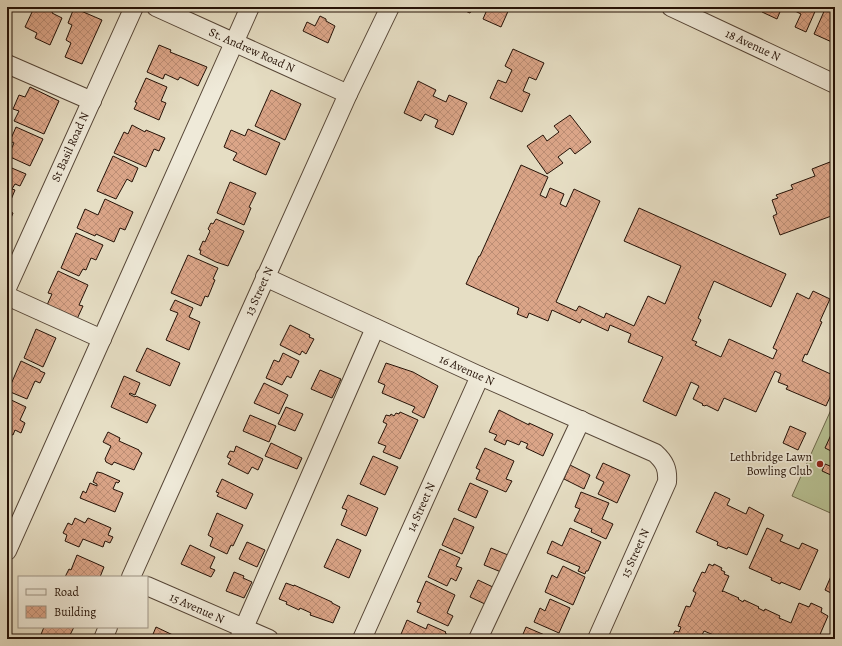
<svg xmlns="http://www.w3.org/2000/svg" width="842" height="646" font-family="Alegreya,serif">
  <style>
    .pitch { fill: #b7c193; stroke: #6e6a4d }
    .building { fill: url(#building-cross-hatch); stroke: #251207 }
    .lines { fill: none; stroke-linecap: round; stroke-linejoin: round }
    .minor-casing { stroke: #554536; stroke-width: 20 }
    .minor { stroke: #efead9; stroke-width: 18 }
    .poi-dot { fill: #8f2418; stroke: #efead9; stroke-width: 1.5 }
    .labels { text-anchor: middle; stroke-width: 3.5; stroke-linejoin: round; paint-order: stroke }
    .street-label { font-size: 12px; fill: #251207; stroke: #efead9 }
    .poi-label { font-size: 12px; fill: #251207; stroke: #efead9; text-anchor: end }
  </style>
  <defs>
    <pattern id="building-cross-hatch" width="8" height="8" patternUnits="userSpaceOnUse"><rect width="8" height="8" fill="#dba588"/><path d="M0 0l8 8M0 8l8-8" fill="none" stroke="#bc8d74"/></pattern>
  </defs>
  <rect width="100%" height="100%" fill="#e6dec4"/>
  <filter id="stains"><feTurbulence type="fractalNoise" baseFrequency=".005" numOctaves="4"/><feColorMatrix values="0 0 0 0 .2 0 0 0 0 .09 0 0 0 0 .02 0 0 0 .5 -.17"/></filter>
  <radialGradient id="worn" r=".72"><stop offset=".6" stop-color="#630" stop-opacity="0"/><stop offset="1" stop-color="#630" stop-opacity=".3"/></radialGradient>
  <!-- pitch -->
  <polygon class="pitch" points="835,401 835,515 792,496"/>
  <!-- building -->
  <g class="building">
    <polygon points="30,7 55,7 52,13 62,18 50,45 35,38 37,33 25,27 33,10 30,8"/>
    <polygon points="456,7 473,7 470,13"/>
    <polygon points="475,7 510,7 501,27 483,19 486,12"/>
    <polygon points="764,7 782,7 777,19 762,12"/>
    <polygon points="787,7 817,7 806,32 795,27 801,14"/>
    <polygon points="826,7 835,7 834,43 814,34"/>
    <polygon points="74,8 102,20 82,64 65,57 71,43 66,40 72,25 68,23"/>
    <polygon points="320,16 326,19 326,21 335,26 328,43 303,31 307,22 315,26"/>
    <polygon points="159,45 171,50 170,52 207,67 198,86 180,77 178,80 165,74 163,79 147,72"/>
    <polygon points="513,49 544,63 536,80 529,77 523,91 530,94 522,112 490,98 498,80 506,83 512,70 505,66"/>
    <polygon points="146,78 167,87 161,101 166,103 159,120 134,109 137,103 135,102 137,98"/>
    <polygon points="418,81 436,90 433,96 446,102 449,95 467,103 453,135 435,127 438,120 425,114 421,121 404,113"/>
    <polygon points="30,87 59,101 44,134 14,121 19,111 13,109 19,95 25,97"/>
    <polygon points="271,90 301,104 285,140 255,126"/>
    <polygon points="570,115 591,142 575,154 570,148 558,157 563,163 547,174 527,146 543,135 547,141 559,132 554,126"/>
    <polygon points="132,125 145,132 146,130 165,138 159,151 154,149 146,167 114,153 124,132 128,134"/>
    <polygon points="16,127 43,139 30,166 8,156 14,143 10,141"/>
    <polygon points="248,129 280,143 266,175 233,160 237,153 224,147 231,130 245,136"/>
    <polygon points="113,156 138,168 132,182 127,179 116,199 97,191"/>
    <polygon points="830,162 835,175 835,213 833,214 834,215 780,235 773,216 777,214 772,200 778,198 776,195 793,189 791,185 815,176 812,169"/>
    <polygon points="521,165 548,177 540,195 546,198 550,188 564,194 560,204 566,207 574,189 600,201 556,302 576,311 579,306 604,318 606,313 634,326 648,296 665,304 681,266 624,241 639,208 786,274 771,307 714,281 698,318 701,320 692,340 697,342 695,345 721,357 729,339 773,359 777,350 773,348 797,293 809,299 813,291 830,299 820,321 822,322 807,355 805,354 802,361 835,376 835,386 826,406 786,389 788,386 778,382 781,374 775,371 756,412 724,398 718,411 706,405 705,406 702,405 703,404 693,399 699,386 691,382 676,416 643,401 663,357 628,342 631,334 610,325 608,331 582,319 580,323 552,310 548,321 529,313 527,318 517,314 519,308 466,284 479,256 480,256"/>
    <polygon points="7,166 26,174 20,186 15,184 12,189 15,190 10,202 7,201"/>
    <polygon points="230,182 256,193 249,207 251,208 244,225 217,213"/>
    <polygon points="105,199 133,212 125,230 120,228 114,242 96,234 95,236 77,228 85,209 98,215"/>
    <polygon points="7,208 9,209 8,211 13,213 7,228"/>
    <polygon points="216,219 244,231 228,266 216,262 200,254 201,250 199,250 203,241 205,242 210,231 208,229 211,223 213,224"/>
    <polygon points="76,233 103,245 96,260 91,258 86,270 83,269 79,276 61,268"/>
    <polygon points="188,255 218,268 213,279 215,280 208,297 205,296 201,306 171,293"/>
    <polygon points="58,271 88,285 79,305 83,306 77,319 47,305 52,294 48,293"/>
    <polygon points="175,300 193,308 189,317 200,322 189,350 166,340 178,313 170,310"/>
    <polygon points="290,325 310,335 309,337 314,339 306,354 302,351 300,355 280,345"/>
    <polygon points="36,329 56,338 43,367 24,358"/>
    <polygon points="147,348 180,363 170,386 136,371"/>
    <polygon points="283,353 299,361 291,378 287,376 282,385 266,378 274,360 279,362"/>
    <polygon points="21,361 40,370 40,371 45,373 40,383 35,381 27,399 8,391"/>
    <polygon points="386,363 413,372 438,386 424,418 412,412 415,407 382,393 385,385 378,382"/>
    <polygon points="320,370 341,379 332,398 311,389"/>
    <polygon points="124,376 140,383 135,395 130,393 129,394 135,397 136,396 156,405 147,423 111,407"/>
    <polygon points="264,383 288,395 279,414 254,403"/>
    <polygon points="7,398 26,407 20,420 25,423 21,433 15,430 13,435 7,433"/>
    <polygon points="286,407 303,414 295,431 278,424"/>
    <polygon points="499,410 529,425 529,423 553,434 543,456 526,448 528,444 521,441 519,445 507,440 505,445 494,440 497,435 489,432"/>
    <polygon points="400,412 418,420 400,459 383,452 386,446 378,443 387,424 383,422 386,415 390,416 391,414 394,416 396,413 399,414"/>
    <polygon points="250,415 276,426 269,442 243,431"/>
    <polygon points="790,426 806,433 798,450 783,443"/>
    <polygon points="835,426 835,453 825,448"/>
    <polygon points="108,432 120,438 119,441 139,450 139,451 142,453 134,470 114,462 112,465 106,462 105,459 111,446 103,442"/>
    <polygon points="7,443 11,445 7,455"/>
    <polygon points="271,443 302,458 297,469 265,456"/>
    <polygon points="236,446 263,459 258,470 252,467 248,474 228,464 231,459 227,457 230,451 234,452"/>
    <polygon points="485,448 514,461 506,479 512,481 506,492 476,479 480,470 476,468"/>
    <polygon points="373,456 398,467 385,495 360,484"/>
    <polygon points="603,463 630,475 617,503 598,494 604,482 596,478"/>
    <polygon points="825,464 835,468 835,482 831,480 833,476 822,471"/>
    <polygon points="570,465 590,475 584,489 564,479"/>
    <polygon points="97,472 102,473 120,481 118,483 116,482 113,489 123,493 115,512 80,498 83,491 86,493 90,483 97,486 97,484 93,482"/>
    <polygon points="222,479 253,494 246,509 217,496 219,493 216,492"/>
    <polygon points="470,483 488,491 476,518 458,510"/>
    <polygon points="581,492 609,503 602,519 613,524 606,539 591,532 592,529 574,521 580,509 575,507"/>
    <polygon points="715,492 730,499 727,505 746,514 749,507 764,515 747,555 728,547 727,549 717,545 718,542 696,532"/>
    <polygon points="348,495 378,508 366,536 341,525 347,510 342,508"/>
    <polygon points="217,513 243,525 233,546 231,545 227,554 210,546 213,538 208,535"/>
    <polygon points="75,518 85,523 88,518 111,528 108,535 113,537 110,543 105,541 103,547 83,539 79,547 65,541 67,535 63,533 68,523 72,525"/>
    <polygon points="454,518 474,527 462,554 442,545"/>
    <polygon points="570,528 601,542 588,571 586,571 585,574 578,571 580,567 547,553 552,541 562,546"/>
    <polygon points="767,528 783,535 780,541 799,549 802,543 818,550 800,590 781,582 780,584 771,580 772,578 749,568"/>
    <polygon points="337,539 361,550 349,578 324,567"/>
    <polygon points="247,542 265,550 257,567 239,559"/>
    <polygon points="190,545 215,557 210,568 215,570 211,577 181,564"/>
    <polygon points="491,548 508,555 501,572 484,565"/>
    <polygon points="440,549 460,558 456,566 462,568 456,581 451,578 447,586 428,577"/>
    <polygon points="77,555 104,567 100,577 65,577 69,569 71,570"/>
    <polygon points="709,564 713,566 714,564 722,568 721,570 725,572 724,574 729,576 722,592 723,591 739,598 738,599 743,602 744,600 759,607 758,608 764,611 765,609 780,616 779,618 791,623 799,603 809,607 811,603 822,608 821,612 828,616 818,639 718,639 715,638 716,636 704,631 700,639 671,639 675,631 679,632 681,627 678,626 686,606 690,607 696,593 693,591 702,572 705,573"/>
    <polygon points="563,566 585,577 573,605 545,592 552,575 557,578"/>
    <polygon points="835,567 835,595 825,590"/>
    <polygon points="234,572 244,576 243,578 252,582 244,598 226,591"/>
    <polygon points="478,580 495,588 487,605 470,597"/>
    <polygon points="426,581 455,595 447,613 453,616 448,626 417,612 421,603 417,602"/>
    <polygon points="286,583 294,586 294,585 332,602 332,603 340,607 333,623 310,615 311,613 300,608 299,610 286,604 287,602 279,599"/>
    <polygon points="550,599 570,608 559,633 534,622 540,608 545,611"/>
    <polygon points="407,620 426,629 428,624 446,632 445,633 450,636 449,639 399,639"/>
    <polygon points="44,627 74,627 68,639 46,639 40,637"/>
    <polygon points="156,627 175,636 173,639 151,639"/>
    <polygon points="526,627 554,639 521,639"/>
  </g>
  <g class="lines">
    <defs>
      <g id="minor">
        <polyline points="156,7 348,94"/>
        <polyline points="671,7 835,84"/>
        <polyline points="7,64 92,101"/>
        <path d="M 265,277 L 480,376 L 655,453 C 665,462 668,469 667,482 L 597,639"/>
        <polyline points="7,288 134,7"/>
        <polyline points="7,296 102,339"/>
        <polyline points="7,551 250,7"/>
        <polyline points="131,577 348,94 390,7"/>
        <polyline points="147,586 269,639"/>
        <polyline points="103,639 108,627"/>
        <polyline points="239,639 375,328"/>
        <polyline points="362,639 480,376"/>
        <polyline points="478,639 581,420"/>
      </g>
    </defs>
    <!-- minor casing -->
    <use href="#minor" class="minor-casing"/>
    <!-- minor -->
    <use href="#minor" class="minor"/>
  </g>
  <!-- markers -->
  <circle class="poi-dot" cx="820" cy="464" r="4"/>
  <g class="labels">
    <!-- street labels -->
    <g class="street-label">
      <text transform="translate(753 45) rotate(25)" y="4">18 Avenue N</text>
      <text transform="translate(252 50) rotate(24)" y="4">St. Andrew Road N</text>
      <text transform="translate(70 147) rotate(-66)" y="4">St Basil Road N</text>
      <text transform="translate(259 291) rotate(-66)" y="4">13 Street N</text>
      <text transform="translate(467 370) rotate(24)" y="4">16 Avenue N</text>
      <text transform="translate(421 507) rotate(-66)" y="4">14 Street N</text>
      <text transform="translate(635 553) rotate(-66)" y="4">15 Street N</text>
      <text transform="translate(197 608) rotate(24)" y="4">15 Avenue N</text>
    </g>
    <!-- poi labels -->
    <g class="poi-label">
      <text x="812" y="461">Lethbridge Lawn<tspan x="812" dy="14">Bowling Club</tspan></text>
    </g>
  </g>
  <!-- margin -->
  <rect width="842" height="646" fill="none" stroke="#e6dec4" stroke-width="24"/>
  <rect x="8" y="8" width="826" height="630" fill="none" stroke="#251207" stroke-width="2"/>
  <rect x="12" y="12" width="818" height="622" fill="none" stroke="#251207"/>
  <!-- legend -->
  <rect x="18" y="576" width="130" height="52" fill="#efead9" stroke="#9e9485"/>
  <rect x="26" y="589" width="20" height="6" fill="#efead9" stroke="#9e9485"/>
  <text x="54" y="596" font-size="12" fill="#251207">Road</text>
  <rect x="26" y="606" width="20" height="12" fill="url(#building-cross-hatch)" stroke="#9e9485"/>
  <text x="54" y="616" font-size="12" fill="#251207">Building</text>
  <rect width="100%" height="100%" filter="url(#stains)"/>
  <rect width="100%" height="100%" fill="url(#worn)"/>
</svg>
